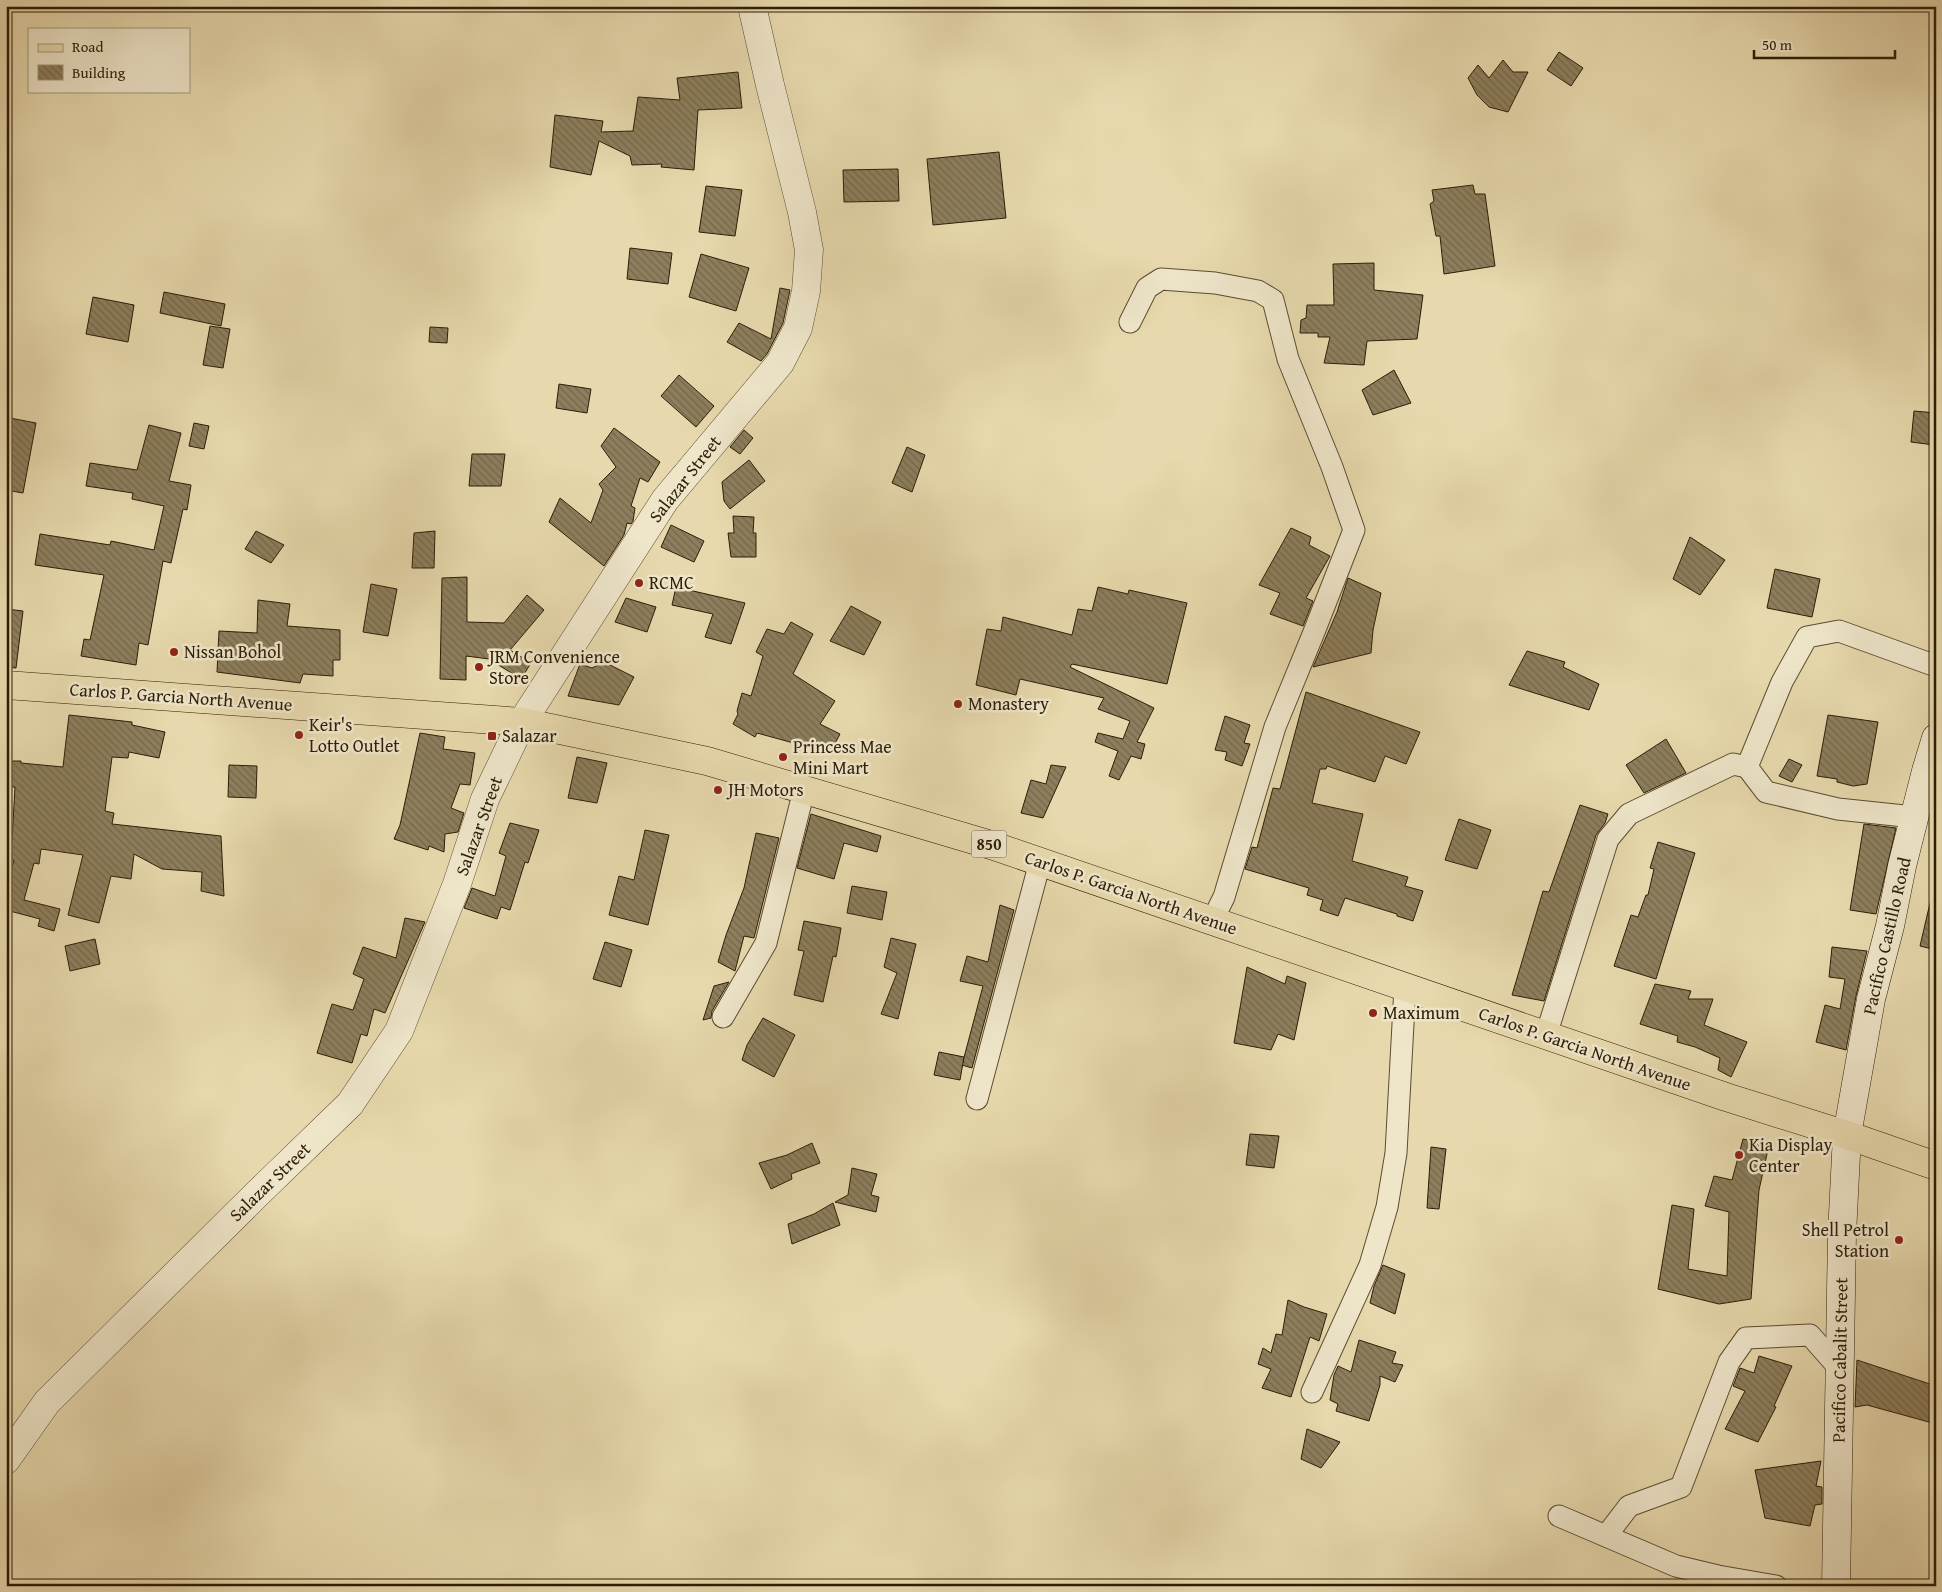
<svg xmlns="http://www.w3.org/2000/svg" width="1942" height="1592" font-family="'Gentium Book Plus',serif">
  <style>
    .building { fill: url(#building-back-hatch); stroke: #2c1d07 }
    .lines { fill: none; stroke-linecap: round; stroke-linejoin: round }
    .minor-casing { stroke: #5b4c30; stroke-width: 23 }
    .tertiary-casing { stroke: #5b4c30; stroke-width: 29 }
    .secondary-casing { stroke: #2c1d07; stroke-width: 29 }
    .primary-casing { stroke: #2c1d07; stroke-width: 29 }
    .minor { stroke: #efe6ca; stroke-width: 21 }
    .tertiary { stroke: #efe6ca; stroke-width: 28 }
    .secondary { stroke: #efe6ca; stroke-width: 28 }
    .primary { stroke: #e7d9ad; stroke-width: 28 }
    .poi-dot { fill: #8f2418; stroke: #efe6ca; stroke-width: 2 }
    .labels { text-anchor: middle; stroke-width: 5; stroke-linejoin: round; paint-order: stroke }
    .shield { fill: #efe6ca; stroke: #665942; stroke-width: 1 }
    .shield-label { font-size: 16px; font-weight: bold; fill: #2c1d07 }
    .street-label { font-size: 18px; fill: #2c1d07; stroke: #efe6ca }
    .poi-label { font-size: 18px; fill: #2c1d07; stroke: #efe6ca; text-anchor: start }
  </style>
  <defs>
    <pattern id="building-back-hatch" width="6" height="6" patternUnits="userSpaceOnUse" patternTransform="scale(1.25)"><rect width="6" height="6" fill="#8d7f5d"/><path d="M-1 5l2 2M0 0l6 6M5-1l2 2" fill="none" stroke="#73674b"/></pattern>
  </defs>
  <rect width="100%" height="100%" fill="#e7d9ad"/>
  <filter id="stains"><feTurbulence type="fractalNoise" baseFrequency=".004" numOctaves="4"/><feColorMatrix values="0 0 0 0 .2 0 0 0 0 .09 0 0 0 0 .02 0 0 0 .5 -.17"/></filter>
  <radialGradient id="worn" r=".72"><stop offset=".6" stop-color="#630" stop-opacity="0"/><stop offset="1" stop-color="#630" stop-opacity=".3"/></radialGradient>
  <!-- building -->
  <g class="building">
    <polygon points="1559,52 1583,68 1571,86 1547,70"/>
    <polygon points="1503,60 1513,72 1528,72 1508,112 1489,107 1477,95 1468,78 1478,65 1489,78"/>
    <polygon points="738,72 742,108 698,110 694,170 661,167 662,164 632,165 630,156 599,141 591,175 550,167 555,115 603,121 601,132 633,131 638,97 680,100 677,78"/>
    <polygon points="999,152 1006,218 933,225 927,159"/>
    <polygon points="898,169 899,201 844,202 843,170"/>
    <polygon points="1473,185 1475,194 1485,194 1495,266 1444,274 1440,236 1436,236 1430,204 1434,201 1432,190"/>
    <polygon points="706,186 742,190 735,236 699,232"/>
    <polygon points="630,248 672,253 668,284 627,279"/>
    <polygon points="701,254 749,268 736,311 689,297"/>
    <polygon points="1374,263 1374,290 1423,295 1417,339 1367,341 1364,365 1324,363 1330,337 1318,337 1318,333 1300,333 1301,320 1306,318 1307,305 1334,305 1333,264"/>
    <polygon points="780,288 790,290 783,323 767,354 761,361 727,342 739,323 771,339"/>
    <polygon points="164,292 225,304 221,326 160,313"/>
    <polygon points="93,297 134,305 128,342 86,334"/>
    <polygon points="210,326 230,329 223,368 203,365"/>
    <polygon points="430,327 448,328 447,343 429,342"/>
    <polygon points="1394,370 1411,403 1373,415 1362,390"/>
    <polygon points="679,375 714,406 696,427 661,396"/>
    <polygon points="559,384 591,389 587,413 556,408"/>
    <polygon points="1914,411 1936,413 1934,445 1911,442"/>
    <polygon points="10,418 36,423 23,493 6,490 6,441"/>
    <polygon points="194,423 209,426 204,449 189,446"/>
    <polygon points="149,425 181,433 169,481 191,485 187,510 183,509 171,563 163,561 148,645 139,643 136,665 81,656 84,639 90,640 104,575 35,565 40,534 110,545 111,541 154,550 164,506 132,499 133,493 86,486 90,463 137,470"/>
    <polygon points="614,428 660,462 648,482 640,478 631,506 635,508 633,521 631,524 627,523 624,535 604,566 549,522 560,498 591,523 603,490 599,484 616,467 601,446"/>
    <polygon points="744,430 753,438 740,454 730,447"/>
    <polygon points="907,447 925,455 912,492 892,483"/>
    <polygon points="472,454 505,454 501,486 469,486"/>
    <polygon points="749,460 765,481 730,509 724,501 722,482"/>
    <polygon points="733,516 754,517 753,533 756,533 756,557 731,557 728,533 734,533"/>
    <polygon points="671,525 704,541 694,562 661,547"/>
    <polygon points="1291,528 1311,537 1309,545 1330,556 1306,598 1313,601 1303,626 1270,614 1280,593 1259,585"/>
    <polygon points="256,531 284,545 271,563 245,549"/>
    <polygon points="435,531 434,568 412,568 414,533"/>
    <polygon points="1690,537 1725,560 1700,595 1673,579"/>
    <polygon points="1775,569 1820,579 1812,617 1767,608"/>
    <polygon points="467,577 467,622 504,623 527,595 544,610 510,650 531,663 521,679 489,659 466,656 466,680 440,679 442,578"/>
    <polygon points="1348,578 1381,593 1373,630 1371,653 1313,667 1337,612"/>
    <polygon points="371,584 397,589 388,636 363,632"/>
    <polygon points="676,587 745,603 731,644 705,637 713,614 672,605"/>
    <polygon points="1098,587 1128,594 1129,590 1187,603 1167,684 1072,664 1070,667 1154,708 1137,742 1145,744 1141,759 1131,756 1119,780 1109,776 1118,751 1095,742 1098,733 1123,739 1130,721 1098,709 1104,698 1020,679 1016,695 976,685 987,629 1001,631 1003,617 1072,635 1078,609 1092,611"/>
    <polygon points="626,598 656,607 647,632 615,622"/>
    <polygon points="258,600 290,604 287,626 340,630 340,660 333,660 333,676 303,674 300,683 217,672 219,631 257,633"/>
    <polygon points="851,606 881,622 864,655 830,641"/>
    <polygon points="6,609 23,611 16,668 6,667"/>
    <polygon points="791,622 813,634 793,674 835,701 820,724 840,734 830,753 757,733 755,737 733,724 738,714 737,711 742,693 751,696 763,656 756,652 767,629 784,634"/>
    <polygon points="1527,651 1565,662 1563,667 1599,684 1589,710 1509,685"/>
    <polygon points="604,662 634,677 619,705 568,696 580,664 592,668"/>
    <polygon points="1306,692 1420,732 1406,764 1385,756 1375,782 1327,766 1326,769 1320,769 1312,803 1363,814 1352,861 1408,877 1405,886 1423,891 1413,921 1397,916 1397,914 1345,898 1338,916 1320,910 1323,900 1307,895 1309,888 1245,869 1252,847 1257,848 1273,788 1280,789"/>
    <polygon points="69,715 132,722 132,725 165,732 159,758 129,752 128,758 112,757 105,811 114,813 112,824 221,836 224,896 201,891 202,872 162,869 134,854 131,879 111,876 99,923 68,915 83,855 41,849 39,864 34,863 24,900 60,909 54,931 38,926 40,919 6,910 6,888 14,860 7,859 10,839 12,840 15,787 6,787 6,761 21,761 21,763 63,767"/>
    <polygon points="1828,715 1878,722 1867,784 1853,786 1837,782 1837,779 1817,776"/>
    <polygon points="1225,716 1250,725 1244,743 1250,744 1242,766 1225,760 1227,752 1215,750"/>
    <polygon points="420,733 445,737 443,749 475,753 470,785 460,784 451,808 464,813 458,832 445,834 444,852 429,846 428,850 394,839 400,825"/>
    <polygon points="1666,739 1686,773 1644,793 1626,765"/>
    <polygon points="577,757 607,763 597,803 568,798"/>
    <polygon points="1789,759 1802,765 1792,782 1779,776"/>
    <polygon points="229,765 257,766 256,798 228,797"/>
    <polygon points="1051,765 1066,767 1043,818 1021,813 1031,780 1046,784"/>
    <polygon points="1580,805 1608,814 1605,823 1596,835 1544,1001 1512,995 1543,891 1549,892"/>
    <polygon points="811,814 881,836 877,852 844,843 834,879 797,868"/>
    <polygon points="1459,819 1491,830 1477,869 1445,860"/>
    <polygon points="510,823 539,830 528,863 525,862 510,910 501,907 497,919 464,908 472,888 495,896 506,856 499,853"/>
    <polygon points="1864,824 1896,828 1876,914 1850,910"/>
    <polygon points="645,830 669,835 648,925 609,915 619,876 634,880"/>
    <polygon points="756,833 779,838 754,938 744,936 735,971 718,962 726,935 744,888"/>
    <polygon points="1658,842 1695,853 1656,979 1614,966 1631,915 1638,917 1646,895 1648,895 1654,869 1650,868"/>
    <polygon points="852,886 887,892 882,920 847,913"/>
    <polygon points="1930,903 1936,904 1936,950 1920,946"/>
    <polygon points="1000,905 1014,910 972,1068 962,1065 983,986 960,981 967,956 988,962"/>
    <polygon points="405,918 425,922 385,1013 374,1009 367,1036 361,1034 352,1063 317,1053 332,1004 353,1010 364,979 353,974 363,947 396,958"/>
    <polygon points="804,921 841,928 836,957 833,956 823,1002 794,995 804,951 798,950"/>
    <polygon points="891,938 916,944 898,1019 881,1014 897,973 884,967"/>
    <polygon points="95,939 100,964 70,971 65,946"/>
    <polygon points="605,942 632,950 621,987 593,979"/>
    <polygon points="1832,947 1867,951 1856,996 1846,1050 1816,1042 1825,1005 1840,1009 1845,979 1829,977"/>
    <polygon points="1247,967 1285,984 1287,976 1306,983 1294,1040 1278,1034 1271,1050 1234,1043"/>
    <polygon points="729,982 712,1011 711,1018 703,1020 714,986"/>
    <polygon points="1655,984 1691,991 1688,999 1713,999 1704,1025 1747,1042 1731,1077 1718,1070 1720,1058 1695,1047 1677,1042 1678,1036 1640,1024"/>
    <polygon points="763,1018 795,1035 774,1077 742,1060 747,1045"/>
    <polygon points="939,1052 964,1057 960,1080 934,1075"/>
    <polygon points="1250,1134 1279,1136 1274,1168 1246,1165"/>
    <polygon points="1743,1139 1769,1145 1759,1190 1751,1299 1719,1304 1658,1289 1672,1205 1694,1209 1688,1269 1727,1276 1729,1212 1705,1206 1714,1176 1732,1180"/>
    <polygon points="812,1143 820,1163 791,1174 792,1179 771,1189 759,1163 787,1155"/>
    <polygon points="1431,1147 1446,1149 1439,1209 1427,1208"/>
    <polygon points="852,1168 877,1174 871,1195 879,1197 876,1212 835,1202 848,1195"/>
    <polygon points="833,1203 840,1225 792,1244 788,1224 814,1214"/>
    <polygon points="1383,1265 1405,1274 1395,1314 1370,1303 1374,1286"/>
    <polygon points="1288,1300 1304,1307 1327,1314 1319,1341 1310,1337 1291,1397 1262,1388 1271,1369 1258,1364 1263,1348 1271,1353 1276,1334 1282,1335"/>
    <polygon points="1359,1340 1396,1352 1392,1363 1403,1365 1395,1382 1380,1376 1380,1385 1369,1421 1336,1411 1338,1404 1330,1400 1334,1375 1338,1366 1351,1372"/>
    <polygon points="1759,1356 1792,1366 1774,1406 1776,1407 1758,1442 1725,1429 1745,1391 1733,1386 1740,1368 1754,1373"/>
    <polygon points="1857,1360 1936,1386 1936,1424 1867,1405 1855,1407"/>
    <polygon points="1307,1429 1340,1442 1321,1468 1301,1459"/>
    <polygon points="1821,1461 1816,1486 1822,1487 1822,1504 1815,1505 1810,1526 1765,1518 1755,1470"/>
  </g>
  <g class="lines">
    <defs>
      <g id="minor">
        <polyline points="1130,322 1147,288 1161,279 1215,283 1258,291 1273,300 1288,359 1332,467 1354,530 1312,637 1275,727 1224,897 1212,921"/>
        <polyline points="1914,817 1838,809 1766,792 1747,767 1782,682 1807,637 1839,631 1936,666"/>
        <polyline points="723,1017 766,943 804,790"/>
        <polyline points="1546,1035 1608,839 1629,814 1733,764 1747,767"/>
        <polyline points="977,1099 1040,862"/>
        <polyline points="1312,1392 1370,1265 1387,1207 1396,1153 1405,987"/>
        <polyline points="1559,1516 1676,1566 1718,1576 1776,1586"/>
        <polyline points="1606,1536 1629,1506 1681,1487 1729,1362 1746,1338 1810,1335 1839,1368"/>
      </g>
      <polyline id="tertiary" points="6,1460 47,1402 259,1192 350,1104 399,1031 457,884 485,799 522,722 665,500 780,363 798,328 806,291 809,250 802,212 770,85 752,6"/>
      <polyline id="secondary" points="1836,1586 1842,1234 1847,1135 1871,999 1890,926 1902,866 1926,771 1936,738"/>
      <polyline id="primary" points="6,685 522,722 707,761 991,845 1726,1097 1847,1135 1936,1166"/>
    </defs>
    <!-- minor casing -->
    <use href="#minor" class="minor-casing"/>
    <!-- tertiary casing -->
    <use href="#tertiary" class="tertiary-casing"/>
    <!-- secondary casing -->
    <use href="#secondary" class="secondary-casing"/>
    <!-- primary casing -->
    <use href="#primary" class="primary-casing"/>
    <!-- minor -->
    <use href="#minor" class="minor"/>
    <!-- tertiary -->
    <use href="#tertiary" class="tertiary"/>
    <!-- secondary -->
    <use href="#secondary" class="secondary"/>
    <!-- primary -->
    <use href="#primary" class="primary"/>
  </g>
  <!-- markers -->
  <g class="poi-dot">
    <circle cx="639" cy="583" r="5"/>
    <circle cx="174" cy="652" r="5"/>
    <circle cx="479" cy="667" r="5"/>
    <circle cx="958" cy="704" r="5"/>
    <circle cx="299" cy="735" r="5"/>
    <rect x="487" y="731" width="10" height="10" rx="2.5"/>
    <circle cx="783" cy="757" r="5"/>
    <circle cx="718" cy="790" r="5"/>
    <circle cx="1373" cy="1013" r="5"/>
    <circle cx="1739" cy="1155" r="5"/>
    <circle cx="1899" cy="1240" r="5"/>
  </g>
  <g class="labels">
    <!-- shield labels -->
    <rect class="shield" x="971.5" y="830.5" width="35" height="27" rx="4"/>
    <g class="shield-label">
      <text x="989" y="850">850</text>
    </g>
    <!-- street labels -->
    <g class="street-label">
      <text transform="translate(685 479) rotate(-52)" y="6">Salazar Street</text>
      <text transform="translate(181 697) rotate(4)" y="6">Carlos P. Garcia North Avenue</text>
      <text transform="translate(479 826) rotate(-70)" y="6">Salazar Street</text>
      <text transform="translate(1131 893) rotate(19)" y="6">Carlos P. Garcia North Avenue</text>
      <text transform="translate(1887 936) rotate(-77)" y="6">Pacifico Castillo Road</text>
      <text transform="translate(1585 1049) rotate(19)" y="6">Carlos P. Garcia North Avenue</text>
      <text transform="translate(270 1182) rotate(-44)" y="6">Salazar Street</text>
      <text transform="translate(1840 1360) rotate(-89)" y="6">Pacifico Cabalit Street</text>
    </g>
    <!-- poi labels -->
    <g class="poi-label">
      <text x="649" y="589">RCMC</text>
      <text x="184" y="658">Nissan Bohol</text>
      <text x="489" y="663">JRM Convenience<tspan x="489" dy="21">Store</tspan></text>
      <text x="968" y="710">Monastery</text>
      <text x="309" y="731">Keir's<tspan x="309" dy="21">Lotto Outlet</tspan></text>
      <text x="502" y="742">Salazar</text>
      <text x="793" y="753">Princess Mae<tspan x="793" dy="21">Mini Mart</tspan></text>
      <text x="728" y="796">JH Motors</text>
      <text x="1383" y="1019">Maximum</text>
      <text x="1749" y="1151">Kia Display<tspan x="1749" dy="21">Center</tspan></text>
      <text x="1889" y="1236" text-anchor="end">Shell Petrol<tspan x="1889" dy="21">Station</tspan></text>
    </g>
  </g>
  <!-- margin -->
  <rect width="1942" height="1592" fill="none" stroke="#e7d9ad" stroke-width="25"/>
  <rect x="8" y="8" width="1927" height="1577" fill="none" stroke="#2c1d07" stroke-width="2.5"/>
  <rect x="12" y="12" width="1917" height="1567" fill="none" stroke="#2c1d07"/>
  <!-- legend -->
  <rect x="28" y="28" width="162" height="65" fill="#efe6ca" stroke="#a1967c"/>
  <rect x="38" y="44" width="25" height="8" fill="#e7d9ad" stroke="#a1967c"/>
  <text x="72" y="52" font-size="15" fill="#2c1d07">Road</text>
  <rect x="38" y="65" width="25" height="15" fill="url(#building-back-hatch)" stroke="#a1967c"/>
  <text x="72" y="78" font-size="15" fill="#2c1d07">Building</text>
  <!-- scale -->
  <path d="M1754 50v8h141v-8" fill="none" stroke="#2c1d07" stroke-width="2.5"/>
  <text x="1762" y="50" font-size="15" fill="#2c1d07" stroke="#efe6ca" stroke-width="4" paint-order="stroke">50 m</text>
  <rect width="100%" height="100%" filter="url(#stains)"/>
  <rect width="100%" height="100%" fill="url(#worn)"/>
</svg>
